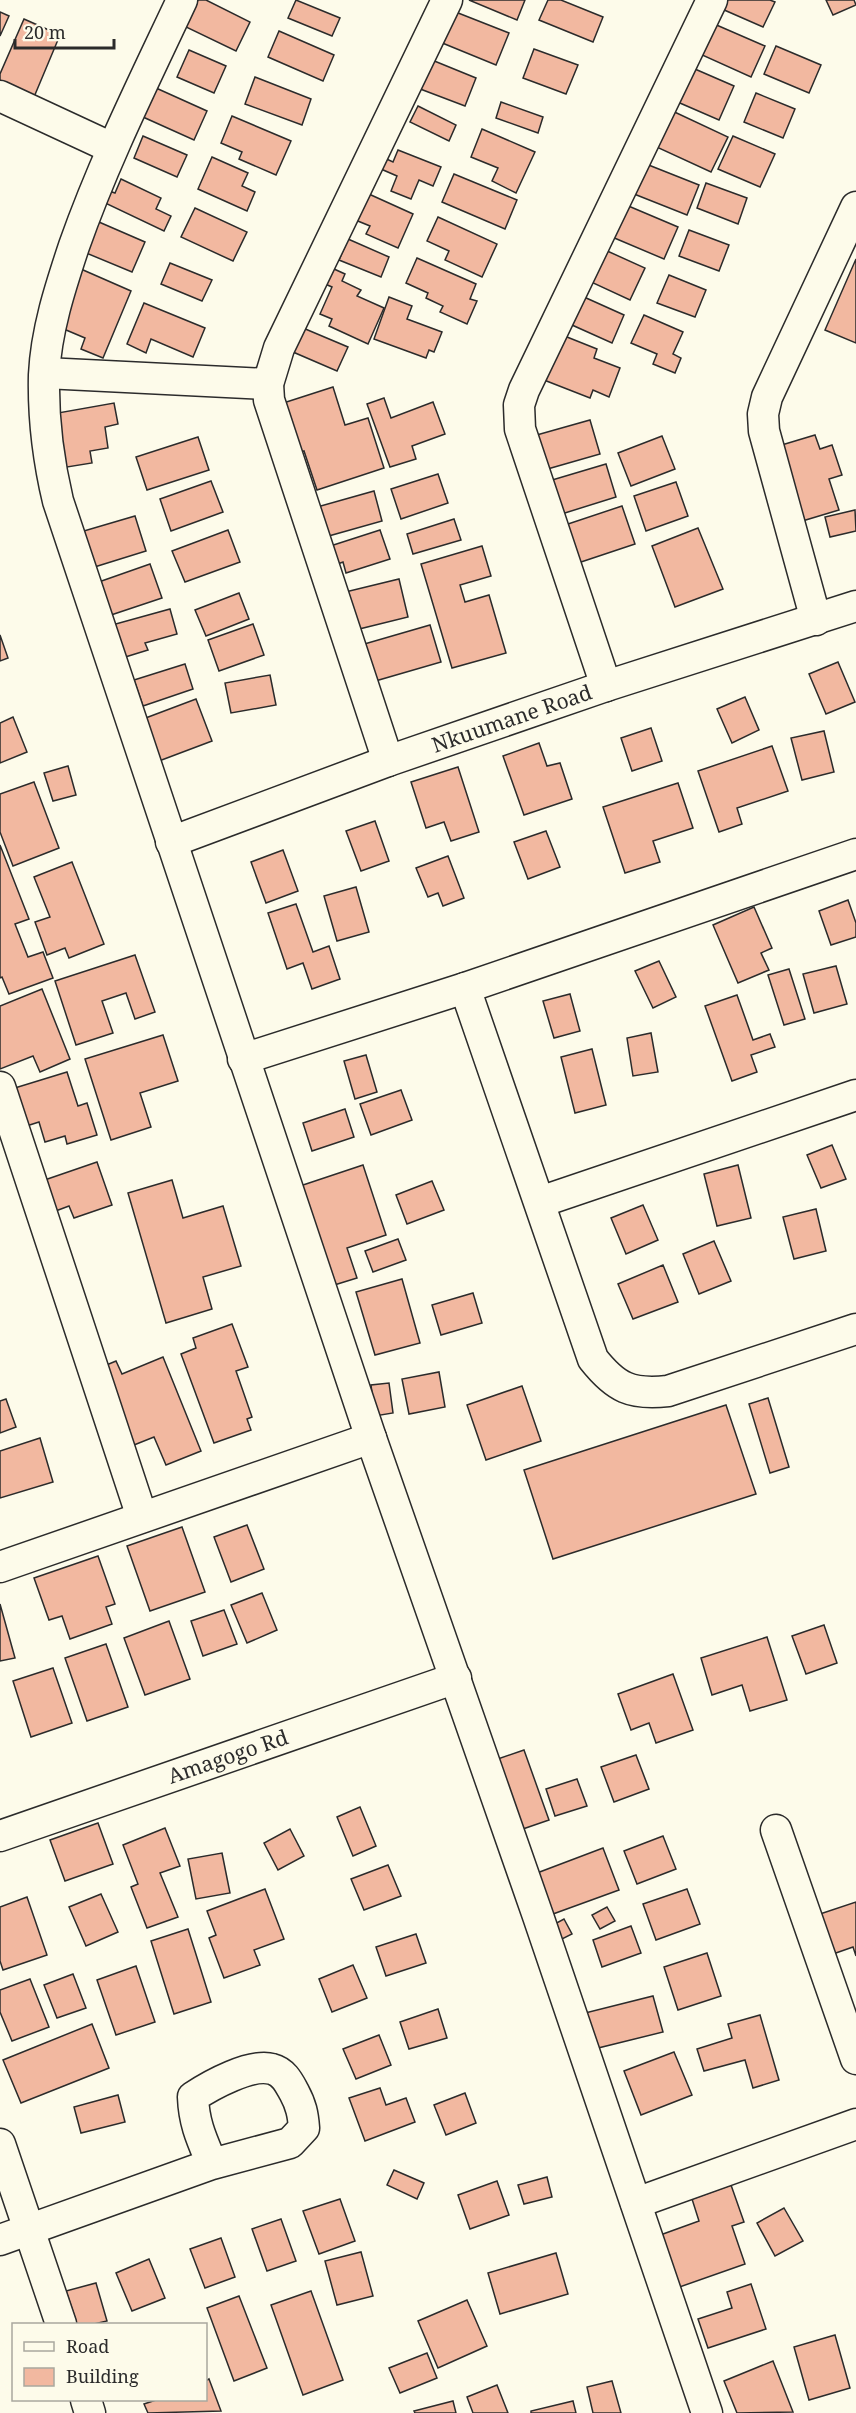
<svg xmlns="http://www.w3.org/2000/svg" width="856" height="2413" font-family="'Noto Serif',serif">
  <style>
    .building { fill: #f2b8a0; stroke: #2b2b2b; stroke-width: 1.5 }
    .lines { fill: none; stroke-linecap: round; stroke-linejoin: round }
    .minor-casing { stroke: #2b2b2b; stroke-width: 33 }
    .minor { stroke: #fdfbea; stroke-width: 30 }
    .labels { text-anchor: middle; stroke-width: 4.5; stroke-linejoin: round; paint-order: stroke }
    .street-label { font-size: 21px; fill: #2b2b2b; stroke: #fdfbea }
  </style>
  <rect width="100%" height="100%" fill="#fdfbea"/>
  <!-- building -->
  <g class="building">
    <polygon points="198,0 206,0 250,22 236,51 186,27"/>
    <polygon points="296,0 340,18 332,36 288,18"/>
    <polygon points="469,0 525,0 517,20"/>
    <polygon points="548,0 561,0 603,17 593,42 539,20"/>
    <polygon points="726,0 770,0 775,2 763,27 722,9"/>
    <polygon points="826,0 854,0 856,5 833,15"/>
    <polygon points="448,9 509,33 496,65 435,40"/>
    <polygon points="0,12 9,16 0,36"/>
    <polygon points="24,19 60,35 34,97 0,82 0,74"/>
    <polygon points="705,20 765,46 751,77 691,50"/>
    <polygon points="279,31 334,55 323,81 268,57"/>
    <polygon points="776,46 821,65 809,93 764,74"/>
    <polygon points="534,49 578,65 566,94 523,78"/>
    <polygon points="189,50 226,66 214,93 177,77"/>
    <polygon points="427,58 476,78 465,106 415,87"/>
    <polygon points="688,66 734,86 719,120 673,100"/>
    <polygon points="255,77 311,99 302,125 245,104"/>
    <polygon points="156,88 207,111 194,140 143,117"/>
    <polygon points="756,93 795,109 783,138 744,122"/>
    <polygon points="501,102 543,117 538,133 496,118"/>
    <polygon points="418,106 456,125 449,141 410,122"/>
    <polygon points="666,108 728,137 711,172 650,144"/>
    <polygon points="232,116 291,141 276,175 239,159 242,152 221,143"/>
    <polygon points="482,129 535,152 516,193 492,181 498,168 471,157"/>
    <polygon points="143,136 187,155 177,177 134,158"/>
    <polygon points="733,136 775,154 760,187 718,169"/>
    <polygon points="398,150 441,167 433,186 419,180 411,199 391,191 397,176 374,166 378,155 393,162"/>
    <polygon points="212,157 248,173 242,186 255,192 247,211 198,189"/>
    <polygon points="636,160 699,185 687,215 624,190"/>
    <polygon points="454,174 517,200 505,229 442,202"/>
    <polygon points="121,179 161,198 156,209 171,216 164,231 103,202 109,191 115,193"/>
    <polygon points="706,183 747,198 738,224 697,208"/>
    <polygon points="360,190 413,214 398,248 366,234 370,226 348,217"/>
    <polygon points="619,202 678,227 664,259 605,234"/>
    <polygon points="195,208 247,232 233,261 181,237"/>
    <polygon points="438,217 497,244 482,277 445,260 449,251 427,241"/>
    <polygon points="92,219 145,242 132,272 79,250"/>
    <polygon points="689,230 729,245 719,271 679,256"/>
    <polygon points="348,239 389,257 381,277 339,260"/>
    <polygon points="605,250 645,268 630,300 591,282"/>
    <polygon points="417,258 476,284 470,299 477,301 467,324 440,312 443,306 426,298 428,293 406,283"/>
    <polygon points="856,259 856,343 825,330"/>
    <polygon points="170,263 212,280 202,301 161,284"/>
    <polygon points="323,264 345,274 342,281 361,290 357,296 384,308 368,344 329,326 332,319 320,314 332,287 316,280"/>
    <polygon points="74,266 131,291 103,358 81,349 85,338 59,327"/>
    <polygon points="669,275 706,290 695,317 657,303"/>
    <polygon points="389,297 412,306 407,319 442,332 434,352 429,350 426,358 374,339"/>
    <polygon points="584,297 624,315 612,343 572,325"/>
    <polygon points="144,303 205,328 193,357 151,339 146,353 127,344"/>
    <polygon points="644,315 683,332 673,354 681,358 675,373 653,364 657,354 631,343"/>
    <polygon points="303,328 348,347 337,371 293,352"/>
    <polygon points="562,335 597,349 594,358 620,368 609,397 593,390 590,398 544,380"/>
    <polygon points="333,387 345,425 368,418 384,468 317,490 304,451 290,455 274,406"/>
    <polygon points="384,398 391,418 433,402 445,434 412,446 416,459 390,467 367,404"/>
    <polygon points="114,403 118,424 105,427 108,448 90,451 92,463 61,468 52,414"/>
    <polygon points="590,420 600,454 537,472 526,438"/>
    <polygon points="815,435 820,449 832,445 842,475 829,479 839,510 799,522 775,447"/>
    <polygon points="662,436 675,469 631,486 618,453"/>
    <polygon points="198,437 209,470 147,490 136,457"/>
    <polygon points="606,464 616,497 552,517 542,483"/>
    <polygon points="438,474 448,503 401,519 391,489"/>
    <polygon points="211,481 223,512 171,531 160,499"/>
    <polygon points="676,482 688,516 646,531 634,496"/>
    <polygon points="374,491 382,521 318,539 310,509"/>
    <polygon points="622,506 635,544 569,566 556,528"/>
    <polygon points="855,510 856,531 830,537 825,517"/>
    <polygon points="135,516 146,551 88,569 77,533"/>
    <polygon points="454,519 461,540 413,554 407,534"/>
    <polygon points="698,528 723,589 675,607 652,546"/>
    <polygon points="228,530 240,562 185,582 172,551"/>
    <polygon points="380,530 390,559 346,573 343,562 327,568 321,549"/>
    <polygon points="482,546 491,576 460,585 465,602 489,595 506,653 452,668 421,564"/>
    <polygon points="150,564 162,598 105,617 93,584"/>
    <polygon points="399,579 408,617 347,632 337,594"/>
    <polygon points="239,593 249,619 206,636 195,610"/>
    <polygon points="170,609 177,634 145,643 148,650 122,658 112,625"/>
    <polygon points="253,624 264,655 219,671 208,640"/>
    <polygon points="430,625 441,662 365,684 354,647"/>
    <polygon points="0,635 8,658 0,661"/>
    <polygon points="838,662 855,702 826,714 809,674"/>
    <polygon points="185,664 193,689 143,706 134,680"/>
    <polygon points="270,675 276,705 231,713 225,683"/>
    <polygon points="745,697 759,730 732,743 717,709"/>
    <polygon points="196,699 212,741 159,761 143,719"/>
    <polygon points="13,717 27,752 0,763 0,723"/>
    <polygon points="651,728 662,761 632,771 621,738"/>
    <polygon points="824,731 834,772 802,780 791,738"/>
    <polygon points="539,743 547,766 560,763 572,799 524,815 503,756"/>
    <polygon points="772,746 788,791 737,808 742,824 719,832 698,771"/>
    <polygon points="68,766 76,795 53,801 44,773"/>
    <polygon points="458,767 479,832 451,841 444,822 426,828 411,782"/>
    <polygon points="34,782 59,848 13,866 0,832 0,794"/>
    <polygon points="678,783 693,828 653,841 660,862 625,873 603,807"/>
    <polygon points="375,821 389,861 361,871 346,831"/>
    <polygon points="546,831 560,867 528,879 514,842"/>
    <polygon points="0,845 29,919 15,924 28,957 43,952 53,978 9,994 2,977 0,978"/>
    <polygon points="283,850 298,891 266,903 251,862"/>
    <polygon points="448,856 464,898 443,906 438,893 428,897 416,868"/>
    <polygon points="72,862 104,944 69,958 65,948 47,955 35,922 50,917 34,877"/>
    <polygon points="356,887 369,932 337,941 324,896"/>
    <polygon points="848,900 856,923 856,937 831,945 819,911"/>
    <polygon points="296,904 313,952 329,946 340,979 312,989 303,963 287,969 268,913"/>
    <polygon points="754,907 772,948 761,953 769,970 738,983 713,925"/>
    <polygon points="135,955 155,1012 135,1019 126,993 102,1001 113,1033 76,1045 55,981"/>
    <polygon points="659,961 676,997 653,1008 635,971"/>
    <polygon points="836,966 847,1004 814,1013 803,974"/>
    <polygon points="789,969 805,1019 784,1025 768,975"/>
    <polygon points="42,989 70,1059 40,1072 33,1056 0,1069 0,1006"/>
    <polygon points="570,994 580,1031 554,1038 543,1001"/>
    <polygon points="737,995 753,1040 770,1034 775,1047 751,1055 757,1072 732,1081 705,1006"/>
    <polygon points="651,1033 658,1072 633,1076 627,1038"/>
    <polygon points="163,1035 178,1081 140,1093 151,1127 111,1140 85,1059"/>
    <polygon points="592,1049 606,1105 575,1113 561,1057"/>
    <polygon points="366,1055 377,1092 355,1099 344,1061"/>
    <polygon points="67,1072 78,1106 87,1103 97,1135 67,1144 65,1136 45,1142 39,1122 17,1129 5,1091"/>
    <polygon points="401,1090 412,1120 371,1135 360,1104"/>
    <polygon points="345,1109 354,1137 312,1151 303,1123"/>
    <polygon points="832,1145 846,1179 821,1188 807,1155"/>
    <polygon points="97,1162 112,1205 74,1218 69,1206 45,1215 33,1184"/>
    <polygon points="363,1165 386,1235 347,1248 357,1278 331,1286 297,1187"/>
    <polygon points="738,1165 751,1218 717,1226 704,1174"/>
    <polygon points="172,1180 183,1218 223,1206 241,1266 203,1277 212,1309 166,1323 128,1193"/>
    <polygon points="432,1181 444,1210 407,1224 396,1195"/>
    <polygon points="643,1205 658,1240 626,1254 611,1218"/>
    <polygon points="816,1209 826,1251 794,1259 783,1217"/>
    <polygon points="398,1239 406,1260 373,1272 365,1251"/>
    <polygon points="714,1241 731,1281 699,1294 683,1254"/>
    <polygon points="663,1265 678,1302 633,1319 618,1284"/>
    <polygon points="402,1279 420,1343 375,1355 356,1292"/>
    <polygon points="473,1293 482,1323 441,1335 432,1305"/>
    <polygon points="232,1324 248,1367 236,1371 252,1417 247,1419 251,1430 214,1443 181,1354 196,1348 193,1338"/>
    <polygon points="163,1357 201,1451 166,1465 154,1437 129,1447 97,1369 116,1361 122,1374"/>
    <polygon points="439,1372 445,1407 409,1414 402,1379"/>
    <polygon points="389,1383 393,1413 375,1416 371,1385"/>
    <polygon points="522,1386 541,1441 486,1460 467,1405"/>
    <polygon points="768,1398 789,1467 770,1473 749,1404"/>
    <polygon points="6,1399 16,1427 0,1433 0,1401"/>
    <polygon points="726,1405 756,1494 553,1559 524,1470"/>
    <polygon points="40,1438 53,1482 0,1498 0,1451"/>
    <polygon points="247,1525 264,1569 231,1582 214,1537"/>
    <polygon points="182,1527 205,1592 150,1611 127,1546"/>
    <polygon points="98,1556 115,1604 106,1607 112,1624 70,1639 62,1616 49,1620 34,1578"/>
    <polygon points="262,1593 277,1630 247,1643 231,1605"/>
    <polygon points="0,1604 15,1658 0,1661"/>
    <polygon points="224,1610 237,1644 203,1656 191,1621"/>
    <polygon points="169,1621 190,1679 145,1695 124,1638"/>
    <polygon points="824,1625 837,1663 806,1674 792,1636"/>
    <polygon points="767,1637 787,1700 750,1711 742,1685 712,1695 701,1658"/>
    <polygon points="106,1644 128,1707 87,1721 65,1658"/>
    <polygon points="53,1668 72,1723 31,1737 13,1681"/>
    <polygon points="673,1674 693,1730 656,1743 649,1723 631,1730 618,1694"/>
    <polygon points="524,1750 549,1820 517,1831 492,1761"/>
    <polygon points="636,1755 649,1789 614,1802 601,1767"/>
    <polygon points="577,1779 587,1806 555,1816 546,1789"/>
    <polygon points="360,1807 376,1846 353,1856 337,1817"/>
    <polygon points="98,1823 113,1864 65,1881 50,1840"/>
    <polygon points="165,1828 180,1866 160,1873 178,1917 147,1928 131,1887 138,1884 123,1845"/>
    <polygon points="290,1829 304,1856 278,1870 264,1843"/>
    <polygon points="663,1836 676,1869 637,1884 624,1851"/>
    <polygon points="603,1848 619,1890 553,1914 537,1873"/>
    <polygon points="222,1853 230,1893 196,1899 188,1859"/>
    <polygon points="388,1865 401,1896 364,1910 351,1879"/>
    <polygon points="265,1889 284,1939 254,1950 260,1965 224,1978 209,1938 216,1935 207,1911"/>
    <polygon points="687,1889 700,1924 656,1940 643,1904"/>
    <polygon points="101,1894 118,1932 86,1946 69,1907"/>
    <polygon points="27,1897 47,1955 3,1970 0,1961 0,1907"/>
    <polygon points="856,1902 856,1956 853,1947 833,1954 820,1914"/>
    <polygon points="607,1907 615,1921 600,1929 592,1915"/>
    <polygon points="564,1919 572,1934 556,1942 549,1927"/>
    <polygon points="631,1926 641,1953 602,1967 593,1940"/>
    <polygon points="188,1929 211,2002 174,2014 151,1941"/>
    <polygon points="416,1934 426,1963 386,1976 376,1947"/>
    <polygon points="707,1953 721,1996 678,2010 664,1967"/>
    <polygon points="353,1965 367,1998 332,2012 319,1979"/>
    <polygon points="136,1966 155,2022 116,2035 97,1980"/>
    <polygon points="73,1974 86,2008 57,2018 44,1985"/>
    <polygon points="30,1979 49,2027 12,2041 0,2012 0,1990"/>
    <polygon points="653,1996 663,2032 594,2049 585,2013"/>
    <polygon points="438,2009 447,2038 409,2049 400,2022"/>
    <polygon points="760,2015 779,2080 753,2088 745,2060 704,2071 697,2049 732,2038 728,2024"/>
    <polygon points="92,2024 109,2068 21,2103 3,2060"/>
    <polygon points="379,2035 391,2065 356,2079 343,2049"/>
    <polygon points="674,2052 692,2095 641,2115 624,2071"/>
    <polygon points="380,2088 386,2105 406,2098 415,2122 365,2141 349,2098"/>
    <polygon points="465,2093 476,2123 446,2135 434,2105"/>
    <polygon points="118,2095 125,2122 81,2133 74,2107"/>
    <polygon points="394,2170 424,2183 417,2199 387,2185"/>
    <polygon points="547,2177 552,2197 524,2204 518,2185"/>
    <polygon points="497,2181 509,2215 470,2229 458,2195"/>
    <polygon points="731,2185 744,2222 732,2226 745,2264 671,2290 652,2238 699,2221 692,2199"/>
    <polygon points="340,2199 355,2241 319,2254 303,2211"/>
    <polygon points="784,2208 803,2241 775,2256 757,2223"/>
    <polygon points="281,2219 296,2261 267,2271 252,2229"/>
    <polygon points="221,2238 235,2277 205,2288 190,2249"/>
    <polygon points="361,2252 373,2296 337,2305 325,2261"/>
    <polygon points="556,2253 568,2294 500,2314 488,2273"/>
    <polygon points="149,2259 165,2298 132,2311 116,2273"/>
    <polygon points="96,2283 107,2321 94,2324 77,2324 66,2291"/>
    <polygon points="751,2284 766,2329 708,2348 698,2319 732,2308 727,2292"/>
    <polygon points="311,2291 343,2380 303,2395 271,2305"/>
    <polygon points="239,2296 267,2368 234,2381 207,2308"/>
    <polygon points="467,2300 487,2346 438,2368 418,2321"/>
    <polygon points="835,2335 850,2388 809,2400 794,2347"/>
    <polygon points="427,2353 437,2378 400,2393 389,2368"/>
    <polygon points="773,2361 793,2412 737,2413 724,2381"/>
    <polygon points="209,2379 221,2411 148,2413 144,2404 156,2400 206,2400 206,2381"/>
    <polygon points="612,2381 621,2413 593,2413 587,2387"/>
    <polygon points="497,2385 508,2413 473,2413 467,2397"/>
    <polygon points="453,2401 456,2413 415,2413 414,2411"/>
    <polygon points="573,2401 576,2413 531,2413 531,2411"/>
  </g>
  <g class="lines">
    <defs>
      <g id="minor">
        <path d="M 182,0 C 144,81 104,161 74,246 C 60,288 46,331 44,375 C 43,418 48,459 58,501 L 371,1438 L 538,1916 L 707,2413"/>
        <polyline points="0,96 112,148"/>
        <polyline points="45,373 268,384"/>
        <polyline points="816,620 764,431 763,414 767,397 856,207"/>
        <polyline points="606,686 520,429 519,405 524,390 712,0"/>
        <polyline points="388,761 269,400 268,384 279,348 447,0"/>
        <polyline points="171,842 388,761 606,686 856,606"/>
        <path d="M 465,988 L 593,1359 C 616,1388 631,1395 668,1391 L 856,1329"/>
        <polyline points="243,1059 465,988 856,854"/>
        <polyline points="0,1087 142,1517"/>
        <polyline points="540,1202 856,1095"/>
        <polyline points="0,1567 371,1438"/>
        <polyline points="776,1830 856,2059"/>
        <polyline points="0,1836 456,1678"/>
        <polyline points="0,2144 61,2324"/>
        <polyline points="636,2203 856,2124"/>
        <path d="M 0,2240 L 212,2164 L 290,2143 L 304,2128 C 303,2114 301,2105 294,2092 C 289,2083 284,2072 272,2069 C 251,2063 211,2085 193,2097 C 194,2124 202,2140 212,2164"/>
        <polyline points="86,2400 90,2413"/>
      </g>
    </defs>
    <!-- minor casing -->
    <use href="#minor" class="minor-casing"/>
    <!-- minor -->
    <use href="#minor" class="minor"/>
  </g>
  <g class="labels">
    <!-- street labels -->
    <g class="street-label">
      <text transform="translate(512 719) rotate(-19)" y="7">Nkuumane Road</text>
      <text transform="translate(228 1757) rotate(-19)" y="7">Amagogo Rd</text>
    </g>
  </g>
  <!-- legend -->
  <rect x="12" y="2323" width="195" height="78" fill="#fdfbea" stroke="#a9a89e" stroke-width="1.5"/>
  <rect x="24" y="2342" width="30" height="9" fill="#fdfbea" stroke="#a9a89e" stroke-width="1.5"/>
  <text x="66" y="2353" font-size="18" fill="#2b2b2b">Road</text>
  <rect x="24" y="2368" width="30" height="18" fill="#f2b8a0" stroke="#a9a89e" stroke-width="1.5"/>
  <text x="66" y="2383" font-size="18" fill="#2b2b2b">Building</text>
  <!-- scale -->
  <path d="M15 39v9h99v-9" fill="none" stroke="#2b2b2b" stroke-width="3"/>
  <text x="24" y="39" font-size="18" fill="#2b2b2b" stroke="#fdfbea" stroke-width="4.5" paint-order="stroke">20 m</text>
</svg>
